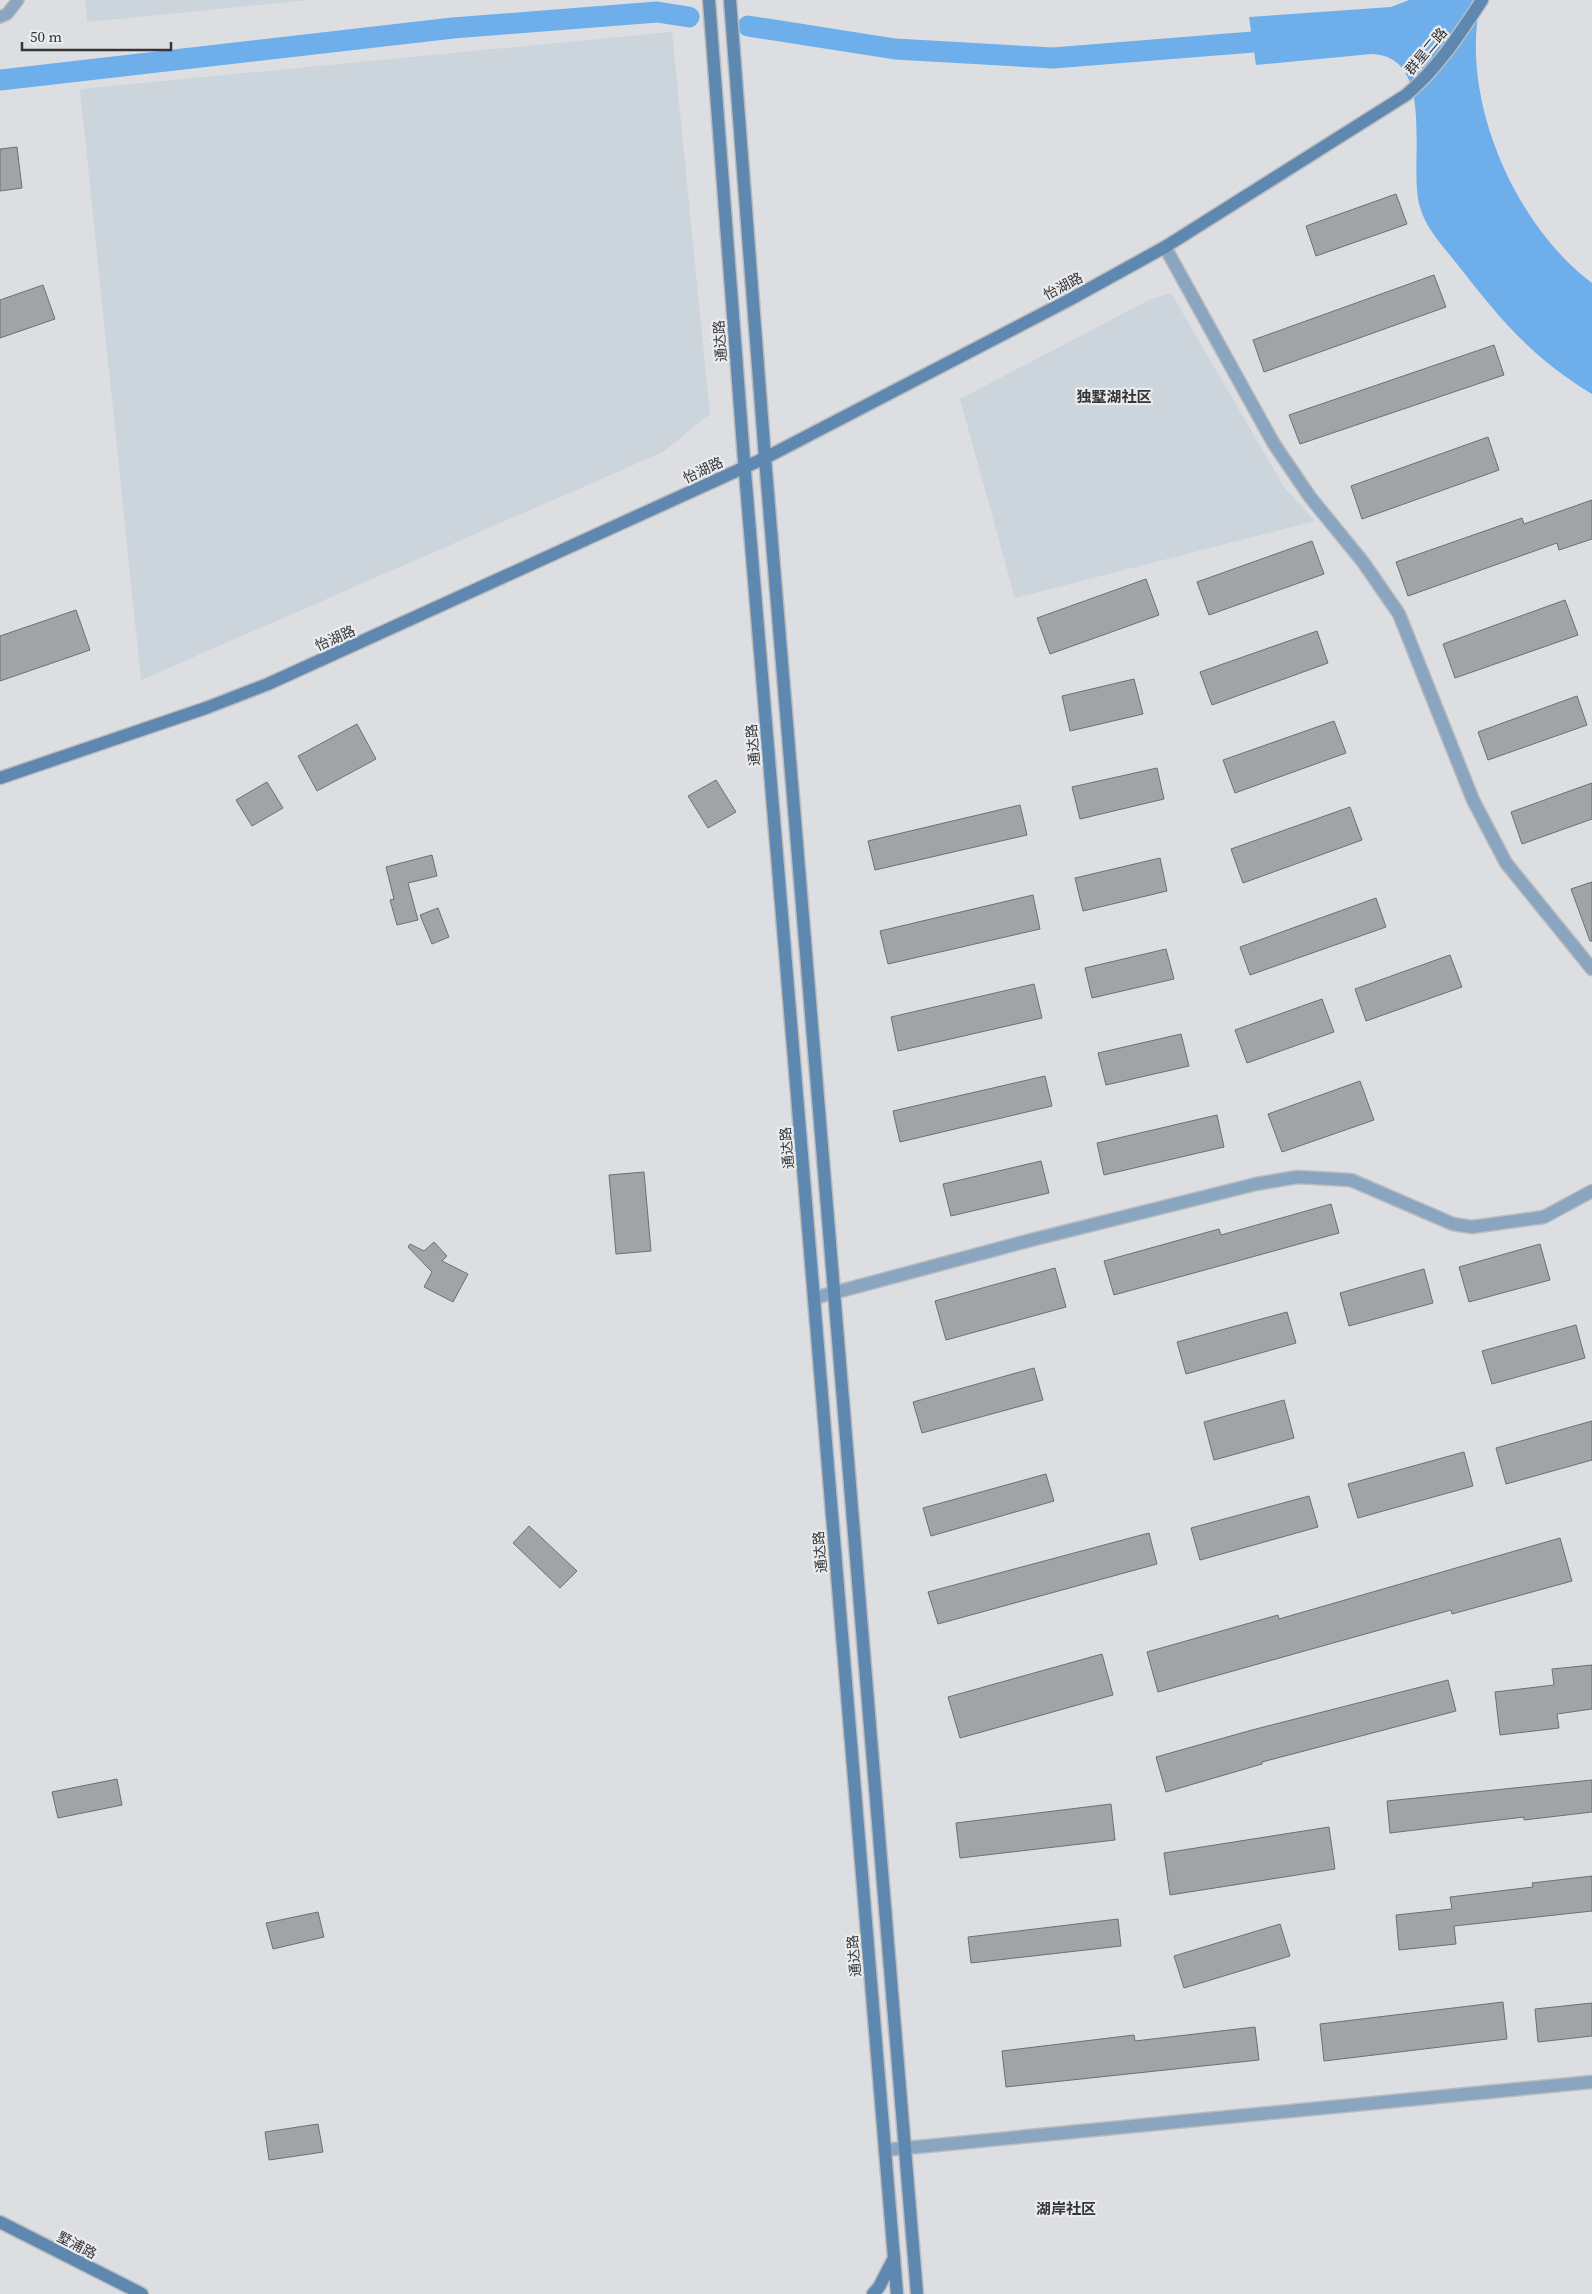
<svg xmlns="http://www.w3.org/2000/svg" width="1592" height="2294" font-family="'Source Serif 4','Noto Sans SC',serif">
  <style>
    .built { fill: #ccd4dc }
    .water { fill: #6daeeb }
    .lines { fill: none; stroke-linecap: round; stroke-linejoin: round }
    .canal { stroke: #6daeeb; stroke-width: 21 }
    .building { fill: #a1a3a6; stroke: #6d7072 }
    .lane-casing { stroke: #babcbf; stroke-width: 14 }
    .street-casing { stroke: #babcbf; stroke-width: 15 }
    .secondary-casing { stroke: #babcbf; stroke-width: 15 }
    .lane { stroke: #89a5c0; stroke-width: 11 }
    .street { stroke: #89a5c0; stroke-width: 12 }
    .secondary { stroke: #5f88b0; stroke-width: 12 }
    .labels { text-anchor: middle; stroke-width: 4.5; stroke-linejoin: round; paint-order: stroke }
    .street-label { font-size: 14px; fill: #343536; stroke: #e9ebee }
    .neighbourhood-label { font-size: 15px; font-weight: bold; fill: #343536; stroke: #e9ebee }
  </style>
  <rect width="100%" height="100%" fill="#dcdee1"/>
  <!-- built -->
  <g class="built">
    <polygon points="85,0 310,0 87,22"/>
    <polygon points="672,32 710,414 663,452 141,680 80,89"/>
    <polygon points="1171,293 1284,487 1315,521 1015,598 960,399 1149,300"/>
  </g>
  <!-- water -->
  <path class="water" d="M 1409,0 L 1481,0 C 1458,96 1514,225 1592,283 L 1592,394 C 1530,356 1501,320 1457,264 C 1443,246 1426,229 1420,207 C 1407,166 1439,56 1371,54 L 1256,65 L 1249,17 L 1391,7 Z"/>
  <g class="lines">
    <!-- canal -->
    <g class="canal">
      <polyline points="748,26 895,49 1053,58 1253,42"/>
      <polyline points="0,80 453,28 657,12 689,17"/>
    </g>
  </g>
  <!-- building -->
  <g class="building">
    <polygon points="17,147 22,188 0,191 0,149"/>
    <polygon points="1396,194 1407,224 1316,256 1306,226"/>
    <polygon points="1434,275 1446,307 1264,372 1253,340"/>
    <polygon points="43,285 55,319 0,338 0,300"/>
    <polygon points="1494,345 1504,375 1300,444 1289,415"/>
    <polygon points="1488,437 1499,470 1362,519 1351,486"/>
    <polygon points="1592,500 1592,539 1559,550 1557,543 1408,596 1396,562 1522,518 1524,524"/>
    <polygon points="1312,541 1324,574 1209,615 1197,582"/>
    <polygon points="1146,579 1159,615 1050,654 1037,618"/>
    <polygon points="1565,600 1578,635 1455,678 1443,644"/>
    <polygon points="76,610 90,650 0,681 0,636"/>
    <polygon points="1317,631 1328,663 1212,705 1200,672"/>
    <polygon points="1134,679 1143,714 1070,731 1062,696"/>
    <polygon points="1577,696 1587,725 1488,760 1478,732"/>
    <polygon points="1334,721 1346,753 1235,793 1223,760"/>
    <polygon points="357,724 376,759 317,791 298,756"/>
    <polygon points="1157,768 1164,799 1080,819 1072,787"/>
    <polygon points="716,780 736,812 708,828 688,796"/>
    <polygon points="267,782 283,808 252,826 236,800"/>
    <polygon points="1592,783 1592,819 1522,844 1511,812"/>
    <polygon points="1020,805 1027,835 875,870 868,841"/>
    <polygon points="1350,807 1362,840 1243,883 1231,849"/>
    <polygon points="432,855 437,876 408,883 418,920 397,925 390,900 394,899 386,867"/>
    <polygon points="1160,858 1167,891 1083,911 1075,878"/>
    <polygon points="1592,882 1592,941 1590,941 1571,889"/>
    <polygon points="1033,895 1040,929 888,964 880,931"/>
    <polygon points="1376,898 1386,927 1250,975 1240,947"/>
    <polygon points="438,908 449,937 432,944 420,915"/>
    <polygon points="1166,949 1174,979 1092,998 1085,968"/>
    <polygon points="1450,955 1462,987 1366,1021 1355,989"/>
    <polygon points="1034,984 1042,1018 898,1051 891,1017"/>
    <polygon points="1322,999 1334,1032 1247,1063 1235,1030"/>
    <polygon points="1181,1034 1189,1066 1106,1085 1098,1053"/>
    <polygon points="1045,1076 1052,1106 900,1142 893,1111"/>
    <polygon points="1360,1081 1374,1120 1282,1152 1268,1114"/>
    <polygon points="1217,1115 1224,1147 1104,1175 1097,1143"/>
    <polygon points="1041,1161 1049,1193 951,1216 943,1184"/>
    <polygon points="644,1172 651,1251 616,1254 609,1175"/>
    <polygon points="1331,1204 1339,1233 1114,1295 1104,1261 1219,1229 1221,1235"/>
    <polygon points="434,1242 447,1256 442,1261 468,1274 453,1302 424,1287 432,1272 408,1247 410,1244 424,1251"/>
    <polygon points="1540,1244 1550,1280 1469,1302 1459,1267"/>
    <polygon points="1055,1268 1066,1307 946,1340 935,1301"/>
    <polygon points="1424,1269 1433,1303 1349,1326 1340,1293"/>
    <polygon points="1287,1312 1296,1343 1186,1374 1177,1342"/>
    <polygon points="1576,1325 1585,1358 1492,1384 1482,1351"/>
    <polygon points="1034,1368 1043,1400 922,1433 913,1402"/>
    <polygon points="1284,1400 1294,1438 1214,1460 1204,1422"/>
    <polygon points="1592,1421 1592,1460 1506,1484 1496,1448"/>
    <polygon points="1464,1452 1473,1486 1358,1518 1348,1484"/>
    <polygon points="1046,1474 1054,1501 931,1536 923,1508"/>
    <polygon points="1309,1496 1318,1527 1200,1560 1191,1528"/>
    <polygon points="529,1526 577,1571 560,1588 513,1543"/>
    <polygon points="1149,1533 1157,1564 938,1624 928,1592"/>
    <polygon points="1560,1538 1572,1581 1452,1614 1451,1610 1158,1692 1147,1652 1278,1615 1279,1619"/>
    <polygon points="1102,1654 1113,1695 960,1738 948,1697"/>
    <polygon points="1592,1665 1592,1709 1557,1714 1559,1728 1500,1735 1495,1692 1554,1685 1552,1669"/>
    <polygon points="1448,1680 1456,1711 1262,1762 1262,1764 1166,1792 1156,1757 1252,1730"/>
    <polygon points="117,1779 122,1805 58,1818 52,1792"/>
    <polygon points="1592,1780 1592,1812 1524,1820 1524,1817 1390,1833 1387,1801"/>
    <polygon points="1111,1804 1115,1840 960,1858 956,1823"/>
    <polygon points="1329,1827 1335,1869 1170,1895 1164,1853"/>
    <polygon points="1592,1876 1592,1911 1454,1926 1456,1944 1399,1950 1396,1915 1452,1909 1450,1897 1533,1887 1532,1883"/>
    <polygon points="318,1912 324,1937 273,1949 266,1923"/>
    <polygon points="1118,1919 1121,1946 971,1963 968,1937"/>
    <polygon points="1280,1924 1290,1956 1184,1988 1174,1956"/>
    <polygon points="1503,2002 1507,2039 1324,2061 1320,2024"/>
    <polygon points="1592,2003 1592,2036 1538,2042 1535,2009"/>
    <polygon points="1255,2027 1259,2060 1006,2087 1002,2051 1134,2035 1135,2041"/>
    <polygon points="318,2124 323,2152 269,2160 265,2132"/>
  </g>
  <g class="lines">
    <defs>
      <polyline id="lane" points="0,17 7,14 18,0"/>
      <g id="street">
        <polyline points="1165,247 1274,444 1310,497 1363,562 1399,614 1473,800 1506,863 1592,969"/>
        <polyline points="814,1298 1035,1239 1256,1184 1297,1177 1351,1180 1453,1224 1472,1227 1544,1217 1592,1191"/>
        <polyline points="885,2150 1592,2082"/>
      </g>
      <g id="secondary">
        <polyline points="709,0 744,460 897,2294"/>
        <polyline points="730,0 765,458 917,2294"/>
        <path d="M 0,778 L 206,708 L 268,684 L 765,458 L 1069,300 L 1165,247 L 1406,95 C 1438,68 1459,35 1482,0"/>
        <polyline points="0,2222 142,2294"/>
        <polyline points="873,2294 879,2287 894,2258"/>
      </g>
    </defs>
    <!-- lane casing -->
    <use href="#lane" class="lane-casing"/>
    <!-- street casing -->
    <use href="#street" class="street-casing"/>
    <!-- secondary casing -->
    <use href="#secondary" class="secondary-casing"/>
    <!-- lane -->
    <use href="#lane" class="lane"/>
    <!-- street -->
    <use href="#street" class="street"/>
    <!-- secondary -->
    <use href="#secondary" class="secondary"/>
  </g>
  <g class="labels">
    <!-- street labels -->
    <g class="street-label">
      <text transform="translate(1426 51) rotate(-50)" y="5">群星二路</text>
      <text transform="translate(1063 286) rotate(-28)" y="5">怡湖路</text>
      <text transform="translate(720 341) rotate(-94)" y="5">通达路</text>
      <text transform="translate(703 470) rotate(-25)" y="5">怡湖路</text>
      <text transform="translate(335 638) rotate(-24)" y="5">怡湖路</text>
      <text transform="translate(753 745) rotate(-95)" y="5">通达路</text>
      <text transform="translate(787 1148) rotate(-95)" y="5">通达路</text>
      <text transform="translate(820 1552) rotate(-95)" y="5">通达路</text>
      <text transform="translate(854 1956) rotate(-95)" y="5">通达路</text>
      <text transform="translate(77 2245) rotate(27)" y="5">墅浦路</text>
    </g>
    <!-- neighbourhood labels -->
    <g class="neighbourhood-label">
      <text x="1114" y="402">独墅湖社区</text>
      <text x="1066" y="2214">湖岸社区</text>
    </g>
  </g>
  <!-- scale -->
  <path d="M22 42v8h149v-8" fill="none" stroke="#343536" stroke-width="2.5"/>
  <text x="30" y="42" font-size="15" fill="#343536" stroke="#e9ebee" stroke-width="4" paint-order="stroke">50 m</text>
</svg>
